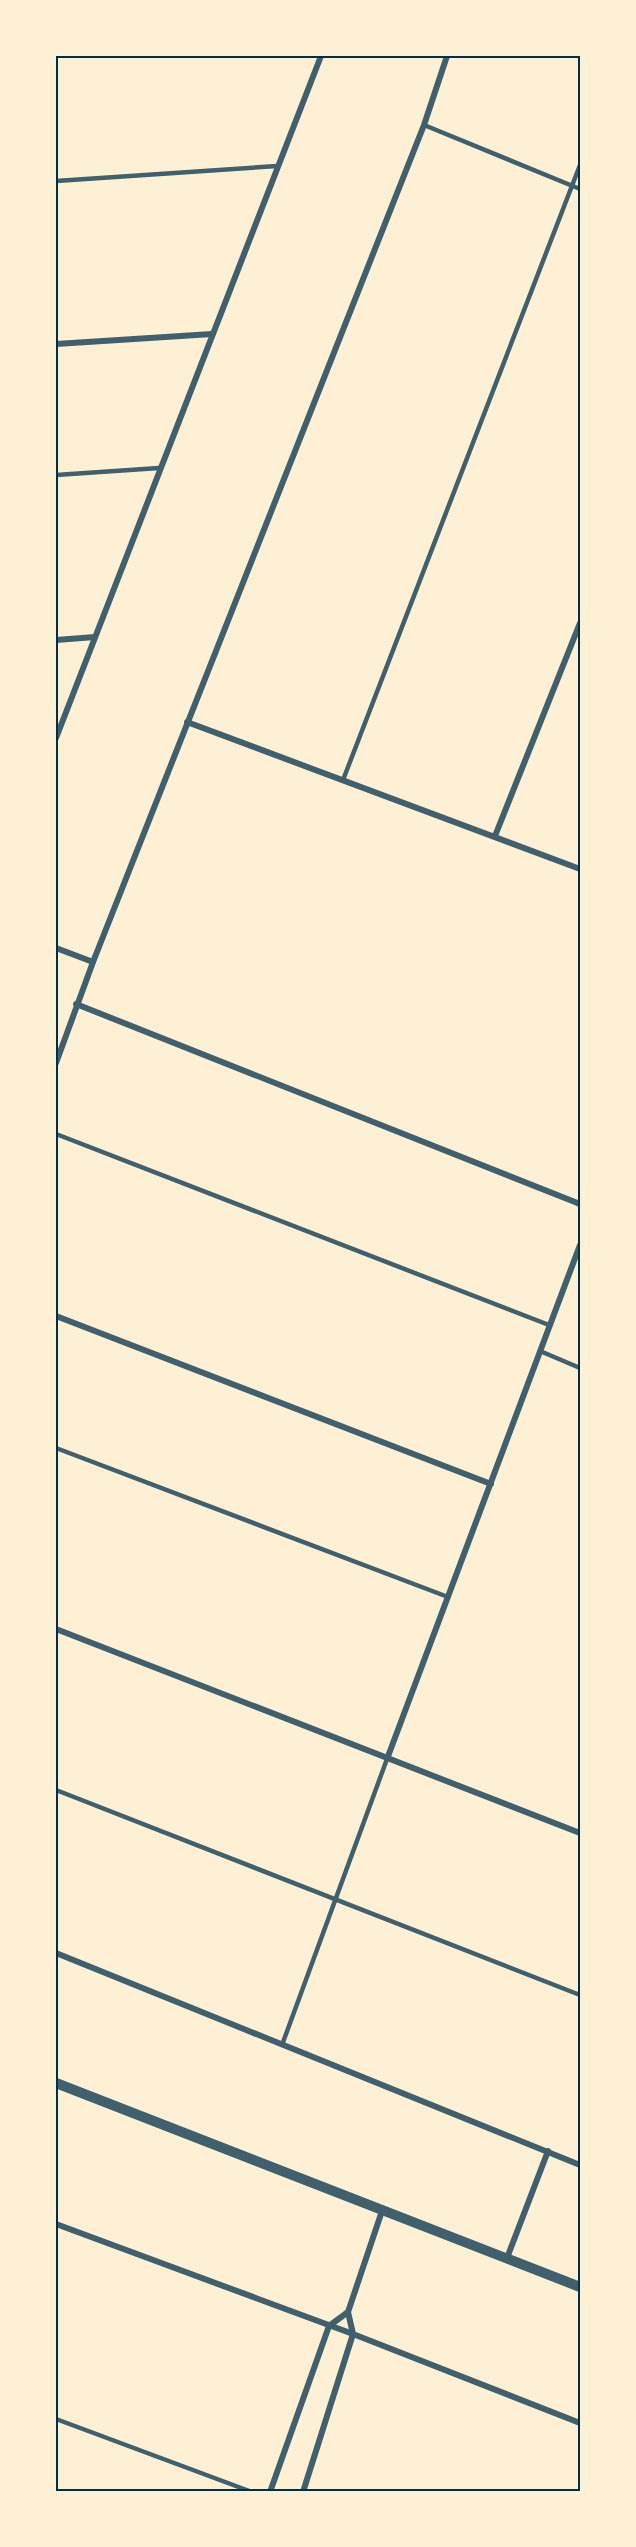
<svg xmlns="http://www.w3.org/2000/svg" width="636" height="2547" font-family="'IBM Plex Serif',serif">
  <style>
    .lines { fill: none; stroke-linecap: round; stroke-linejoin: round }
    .service { stroke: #3f606c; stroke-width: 4.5 }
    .minor { stroke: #3f606c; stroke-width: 6 }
    .tertiary { stroke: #3f606c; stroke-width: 10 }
    .neatline { fill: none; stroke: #003049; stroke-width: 2 }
  </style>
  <rect width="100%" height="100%" fill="#fdf0d5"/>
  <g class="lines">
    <!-- service -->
    <g class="service">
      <polyline points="424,125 580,189"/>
      <polyline points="56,181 277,166"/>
      <polyline points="56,475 159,468"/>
      <polyline points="343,780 580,165"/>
      <polyline points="56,1134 549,1325"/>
      <polyline points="540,1351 580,1368"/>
      <polyline points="56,1448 448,1597"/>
      <polyline points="56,1790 580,1995"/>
      <polyline points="282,2045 387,1759"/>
      <polyline points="56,2419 252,2492"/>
    </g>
    <!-- minor -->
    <g class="minor">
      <polyline points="56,344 212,334"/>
      <polyline points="56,640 95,637"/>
      <polyline points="187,722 580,869"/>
      <polyline points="56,738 321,56"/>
      <polyline points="495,836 580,623"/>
      <polyline points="56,948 93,962"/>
      <polyline points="76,1004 580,1204"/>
      <polyline points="56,1063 93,962 424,125 447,56"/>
      <polyline points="56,1316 491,1484"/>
      <polyline points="56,1629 580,1833"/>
      <polyline points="387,1759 580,1245"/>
      <polyline points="56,1953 580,2165"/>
      <polyline points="56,2224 353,2334 580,2423"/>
      <polyline points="507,2258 548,2151"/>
      <polyline points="270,2492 329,2326 348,2312"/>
      <polyline points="303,2492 353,2334 348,2312 382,2211"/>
    </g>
    <!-- tertiary -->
    <polyline class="tertiary" points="56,2083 580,2287"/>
  </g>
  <!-- border -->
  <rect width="636" height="2547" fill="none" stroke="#fdf0d5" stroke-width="114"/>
  <rect x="57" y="57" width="522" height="2433" class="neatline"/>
</svg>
